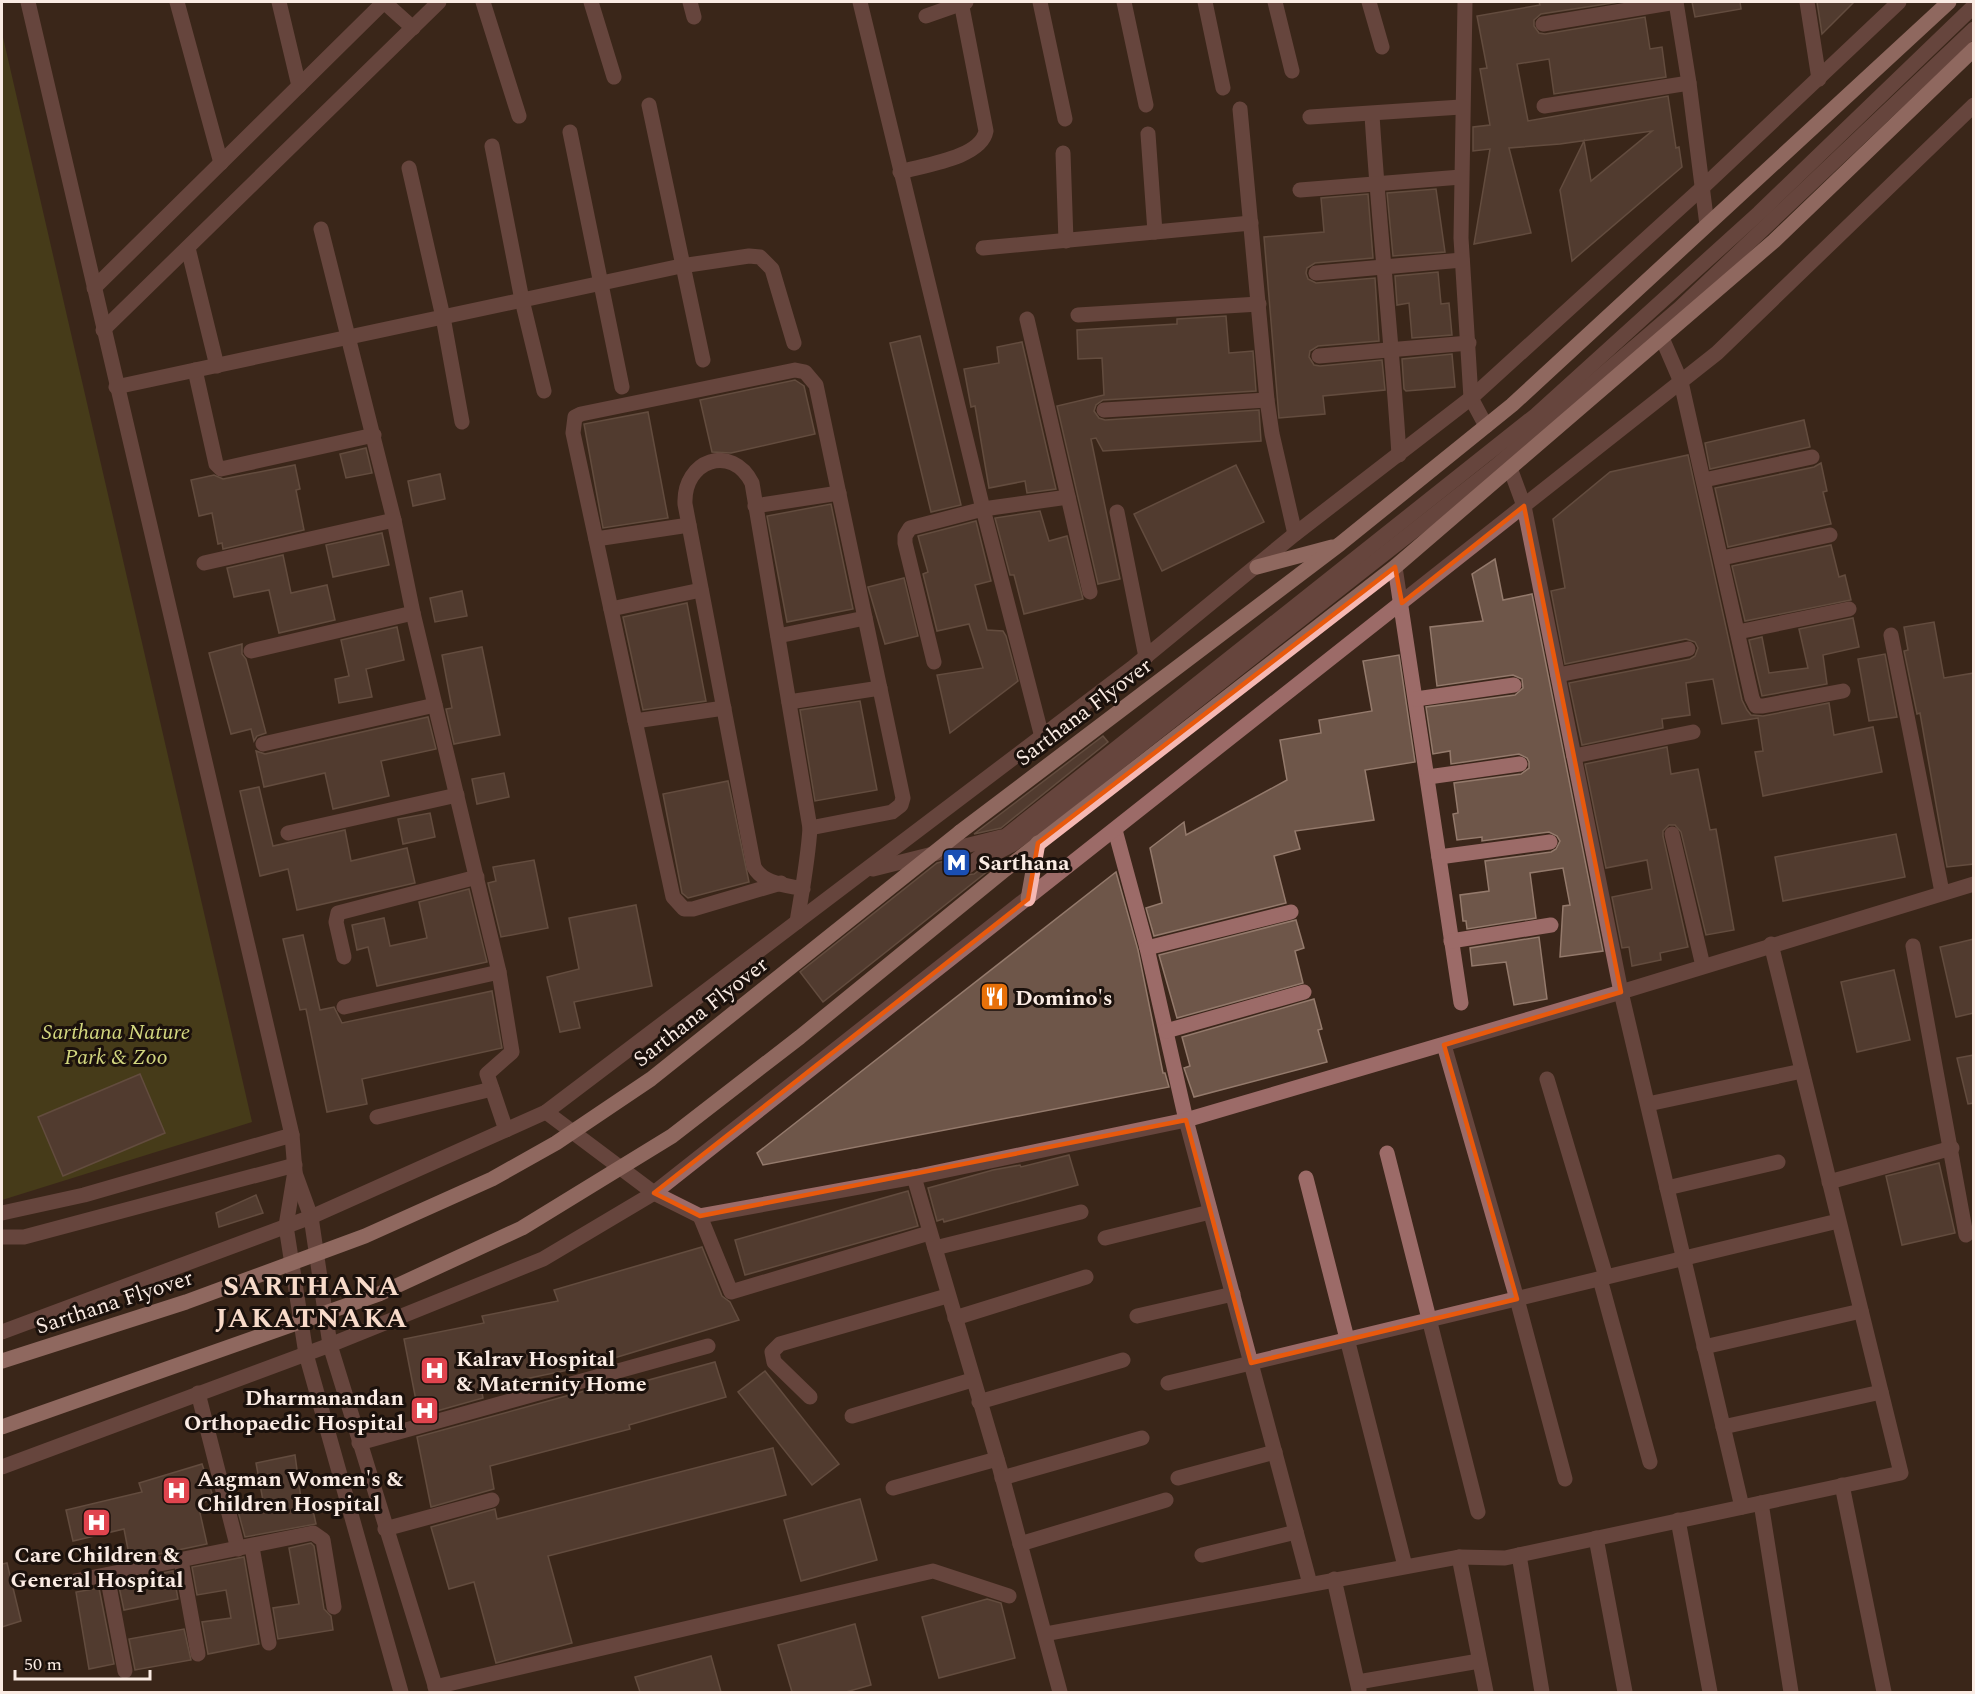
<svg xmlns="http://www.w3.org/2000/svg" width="1975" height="1694" font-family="Spectral,serif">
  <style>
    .forest { fill: #545519 }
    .building { fill: #6e5649; stroke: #947a6c; stroke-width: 1.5 }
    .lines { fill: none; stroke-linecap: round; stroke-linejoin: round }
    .minor { stroke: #9c6b68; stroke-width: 15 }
    .major { stroke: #f5b8b3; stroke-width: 15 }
    .major-bridge { stroke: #f5b8b3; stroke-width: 15 }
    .marked { fill: none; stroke: #e8590c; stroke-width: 4.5; stroke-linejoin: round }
    .labels { text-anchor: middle; stroke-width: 6; stroke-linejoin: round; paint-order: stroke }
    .street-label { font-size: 22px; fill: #faebe3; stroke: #1b110c }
    .poi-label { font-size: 22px; font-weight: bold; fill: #faebe3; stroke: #1b110c; text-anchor: start }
    .park-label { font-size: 22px; font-style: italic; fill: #d3d77f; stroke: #1b110c }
    .district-label { font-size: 28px; font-weight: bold; letter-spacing: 1.5px; fill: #f7dac9; stroke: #1b110c }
  </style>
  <rect width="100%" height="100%" fill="#3b261a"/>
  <!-- forest -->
  <polygon class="forest" points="2,33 252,1122 2,1200"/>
  <!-- building -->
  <g class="building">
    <polygon points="1539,2 1619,2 1541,14 1534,20 1534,26 1539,33 1545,34 1645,17 1650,49 1662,47 1666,77 1554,94 1549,59 1517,64 1528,121 1668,96 1676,148 1679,147 1682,167 1572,261 1560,190 1584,141 1591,181 1652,131 1560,144 1509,148 1531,233 1474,244 1490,149 1473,151 1473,127 1490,125 1480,69 1487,68 1477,16 1540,5"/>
    <polygon points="1692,2 1740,2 1741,9 1695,17"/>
    <polygon points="1817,2 1854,2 1822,34"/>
    <polygon points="1436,189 1445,252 1393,256 1387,193"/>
    <polygon points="1368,194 1373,258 1315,263 1307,268 1306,273 1308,279 1316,283 1375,278 1379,341 1318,346 1310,351 1309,357 1314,365 1320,366 1382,360 1385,390 1323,396 1325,414 1279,418 1264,237 1324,232 1321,198"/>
    <polygon points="1438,272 1441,304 1449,303 1452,335 1412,338 1409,303 1397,305 1395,276"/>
    <polygon points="1226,316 1229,353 1253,351 1256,391 1103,400 1096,405 1094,411 1099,418 1105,420 1259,410 1261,441 1103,451 1096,438 1091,439 1120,579 1098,584 1057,406 1104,395 1102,358 1078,359 1077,330 1177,324 1177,319"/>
    <polygon points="920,336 961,505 931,512 890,343"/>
    <polygon points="1022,342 1056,489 1027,493 1025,481 989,488 975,406 971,407 964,369 999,363 997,347"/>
    <polygon points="1452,354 1455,387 1406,391 1404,389 1402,359"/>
    <polygon points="795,380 804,386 815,434 731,453 712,452 700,400"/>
    <polygon points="648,412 668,518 603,528 584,424"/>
    <polygon points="1804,420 1810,447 1710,469 1705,443"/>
    <polygon points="366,448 372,473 346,478 340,454"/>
    <polygon points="1688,455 1742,700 1747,710 1751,715 1763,716 1829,703 1834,735 1873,727 1882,772 1763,796 1755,752 1763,751 1758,718 1722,724 1713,679 1686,683 1690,715 1662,719 1663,728 1582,745 1569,683 1690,659 1695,656 1698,648 1695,642 1686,639 1565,664 1551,591 1565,588 1553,519 1610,472"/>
    <polygon points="1821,463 1827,491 1823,492 1831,524 1728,547 1715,488 1814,467"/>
    <polygon points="295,465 300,489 296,490 304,530 223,549 222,543 218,544 212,513 199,516 191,480 214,475 223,479"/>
    <polygon points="1236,465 1264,522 1162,571 1134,514"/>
    <polygon points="440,474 445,499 413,506 408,481"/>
    <polygon points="831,504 853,609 787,622 767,516"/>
    <polygon points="1040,511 1049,541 1067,536 1083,599 1024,614 1014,575 1010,575 995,518"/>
    <polygon points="976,521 991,581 975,585 987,630 1003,631 1006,636 1018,681 950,733 937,675 983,668 969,624 937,631 923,574 928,572 918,536"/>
    <polygon points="382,533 389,565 333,577 326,545"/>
    <polygon points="1831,545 1839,577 1845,575 1851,600 1745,621 1732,566"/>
    <polygon points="283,555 291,593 327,585 335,620 279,633 269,590 234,597 227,568"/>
    <polygon points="1495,559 1503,600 1532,594 1603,951 1560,957 1563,906 1570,905 1563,868 1530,873 1536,918 1467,929 1466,921 1463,921 1460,895 1489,891 1485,861 1551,852 1556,849 1560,841 1557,836 1549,832 1482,841 1482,837 1457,840 1453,814 1458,813 1454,783 1521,774 1529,768 1529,762 1527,758 1519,754 1451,764 1450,751 1433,754 1426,707 1515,695 1523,688 1522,679 1513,675 1437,686 1430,627 1483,621 1472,574"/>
    <polygon points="904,578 918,636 885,644 868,587"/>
    <polygon points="462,591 467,616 435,622 430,598"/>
    <polygon points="687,603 706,701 643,710 623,617"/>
    <polygon points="1853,618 1859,647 1823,655 1827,684 1762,696 1749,640 1762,637 1769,673 1808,668 1799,629"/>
    <polygon points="1934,622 1944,678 1974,673 1974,864 1947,867 1920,713 1917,714 1904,651 1908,650 1904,627"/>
    <polygon points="397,627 404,660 366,669 372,697 339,703 335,679 349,676 341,640"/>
    <polygon points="242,644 242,654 246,659 266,733 257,736 254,741 251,729 231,734 209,653"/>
    <polygon points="482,647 500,735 454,744 446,709 452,708 442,655"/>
    <polygon points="1885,654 1897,717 1869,721 1858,659"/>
    <polygon points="1399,655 1415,762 1365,770 1374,820 1295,831 1300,849 1274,856 1286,903 1154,936 1146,908 1162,903 1150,848 1184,822 1186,835 1287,780 1280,740 1321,733 1319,720 1372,711 1363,661"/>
    <polygon points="860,701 877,790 815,801 800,710"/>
    <polygon points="428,717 436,749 381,761 389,796 333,809 325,773 264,787 256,751 265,754"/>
    <polygon points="1103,736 1108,742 1001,828 974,834"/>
    <polygon points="1667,747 1671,774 1698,769 1710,830 1716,829 1734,930 1706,935 1681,832 1675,825 1669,825 1663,831 1663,836 1688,947 1660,953 1661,960 1632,966 1629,947 1622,948 1612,897 1652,889 1647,860 1606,868 1585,764"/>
    <polygon points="504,773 509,797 477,804 472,779"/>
    <polygon points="728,781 749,882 688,898 682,893 663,794"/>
    <polygon points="259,787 273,846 345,830 351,861 407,848 415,883 297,910 288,869 260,876 240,791"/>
    <polygon points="430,813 435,837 403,844 398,819"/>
    <polygon points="1896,834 1905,877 1783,901 1775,857"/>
    <polygon points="965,856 958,867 965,875 974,874 986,865 998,863 823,1002 800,972 937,863"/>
    <polygon points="534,860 548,928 501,937 488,883 496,881 493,867"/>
    <polygon points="1116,872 1138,950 1163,1073 1165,1073 1169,1087 763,1165 757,1153"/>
    <polygon points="469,889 487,962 377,986 368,947 357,950 352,925 384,918 390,946 427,938 419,902"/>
    <polygon points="636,905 652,986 574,1002 580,1028 560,1032 547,977 579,969 569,918"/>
    <polygon points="1296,920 1304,948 1295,951 1303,983 1177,1018 1159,955"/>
    <polygon points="303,935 320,1010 334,1007 342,1023 492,991 502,1048 362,1079 367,1104 327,1112 306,1009 300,1010 283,939"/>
    <polygon points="1539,937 1547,999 1514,1005 1506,962 1472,966 1470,948"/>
    <polygon points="1974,939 1974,1013 1956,1017 1940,947"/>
    <polygon points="1894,970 1910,1040 1857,1052 1841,982"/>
    <polygon points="1314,999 1322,1029 1318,1030 1327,1062 1194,1097 1184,1068 1190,1066 1182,1037"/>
    <polygon points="1974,1055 1974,1103 1968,1104 1957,1058"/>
    <polygon points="140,1074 165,1133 63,1176 38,1117"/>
    <polygon points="1069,1155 1078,1185 944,1222 943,1219 937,1221 928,1188 993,1170 1020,1165 1021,1167"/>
    <polygon points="1939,1163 1955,1233 1902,1245 1886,1176"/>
    <polygon points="908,1191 918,1226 745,1275 735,1240"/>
    <polygon points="256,1195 263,1213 219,1227 216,1213"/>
    <polygon points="702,1247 722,1296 730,1302 739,1320 611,1359 612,1361 481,1388 483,1398 419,1416 404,1339 484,1323 482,1316 558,1301 554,1290"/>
    <polygon points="715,1362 726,1397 629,1425 630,1429 490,1466 494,1489 431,1507 417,1437 617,1382 619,1388"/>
    <polygon points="765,1371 839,1464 812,1485 738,1392"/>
    <polygon points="773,1448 786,1495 548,1556 572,1643 496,1663 474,1582 449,1589 431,1527 495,1509 497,1519"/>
    <polygon points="295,1455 301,1499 310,1497 316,1524 245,1537 238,1511 264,1506 256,1463"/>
    <polygon points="202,1464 214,1499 198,1504 207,1544 130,1560 124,1529 73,1541 66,1510 142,1492 139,1483"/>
    <polygon points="860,1499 877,1560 801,1581 784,1520"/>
    <polygon points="311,1543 314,1546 324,1609 331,1616 333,1630 278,1639 273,1608 299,1604 289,1548"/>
    <polygon points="244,1557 259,1644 208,1654 202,1622 231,1618 226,1590 197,1595 192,1567"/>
    <polygon points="7,1563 21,1621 2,1627 2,1564"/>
    <polygon points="173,1571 178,1599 124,1610 118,1582"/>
    <polygon points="99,1588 114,1664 89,1669 76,1592"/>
    <polygon points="987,1599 1001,1603 1015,1658 939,1678 922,1617"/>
    <polygon points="855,1624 871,1685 846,1692 792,1692 778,1645"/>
    <polygon points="184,1629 191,1660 135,1670 129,1639"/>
    <polygon points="711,1656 721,1692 640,1692 635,1677"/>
  </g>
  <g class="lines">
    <!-- minor -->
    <g class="minor">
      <polyline points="28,2 292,1135 295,1171 286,1226 306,1354 401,1692"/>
      <polyline points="177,2 221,163"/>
      <polyline points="279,2 299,86"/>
      <polyline points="384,2 413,28"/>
      <polyline points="483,2 519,116"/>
      <polyline points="591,2 614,77"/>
      <polyline points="690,2 694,17"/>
      <polyline points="860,2 983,509 1042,737"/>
      <polyline points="1040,2 1065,119"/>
      <polyline points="1124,2 1146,105"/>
      <polyline points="1205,2 1223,88"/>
      <polyline points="1275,2 1292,71"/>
      <polyline points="1369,2 1382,47"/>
      <polyline points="1465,2 1461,238 1471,398 1486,426"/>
      <polyline points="1676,2 1689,83 1707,225"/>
      <polyline points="1807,2 1819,79"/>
      <polyline points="926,16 966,2"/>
      <polyline points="1543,24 1676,2"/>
      <polyline points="649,105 703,360"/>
      <polyline points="1544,106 1689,83"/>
      <polyline points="1240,109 1267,400 1272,434 1295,534"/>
      <path d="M 1372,115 C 1379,228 1392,341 1399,455"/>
      <polyline points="1310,117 1461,107"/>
      <polyline points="570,132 622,387"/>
      <polyline points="1148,134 1155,232"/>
      <polyline points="492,146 522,300 544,391"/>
      <polyline points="1063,153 1066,241"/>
      <polyline points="409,168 443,317 462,422"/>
      <path d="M 900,172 C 924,165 981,158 986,131 L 961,2"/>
      <polyline points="1300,190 1461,177"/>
      <polyline points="321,229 394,520 413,613 499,972 512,1052 487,1074 506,1130"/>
      <polyline points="188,248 217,366"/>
      <polyline points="983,248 1251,223"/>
      <polyline points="1316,273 1462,260"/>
      <polyline points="94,288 384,2"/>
      <polyline points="1078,315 1259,304"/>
      <polyline points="1027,319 1090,592"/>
      <polyline points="103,330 439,2"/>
      <polyline points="1662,338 1681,382 1752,698 1756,706 1763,706 1843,691"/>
      <polyline points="1319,356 1469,343"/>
      <polyline points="195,370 216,464 221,469 374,435"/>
      <polyline points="116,387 681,266 749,256 760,257 772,269 794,343"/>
      <polyline points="1104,410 1267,400"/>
      <polyline points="1510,468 1524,506 1621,992 1742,1507"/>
      <polyline points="1704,480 1812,457"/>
      <polyline points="755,506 839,493"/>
      <polyline points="1117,512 1146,657"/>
      <polyline points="596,539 689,525"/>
      <polyline points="1722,558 1830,535"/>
      <polyline points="204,563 394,520"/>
      <polyline points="1395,567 1461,1003"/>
      <polyline points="611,609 701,590"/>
      <polyline points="1738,632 1849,609"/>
      <polyline points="1891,635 1942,892"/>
      <polyline points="778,636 865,618"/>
      <polyline points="251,651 413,613"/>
      <polyline points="934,662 905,543 905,536 910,528 983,509 1068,497"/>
      <polyline points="1558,675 1688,649"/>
      <polyline points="1416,699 1514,685"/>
      <polyline points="789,702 880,688"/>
      <polyline points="635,721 724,708"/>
      <polyline points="263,744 435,705"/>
      <polyline points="1574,756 1693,732"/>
      <polyline points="1428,777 1520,764"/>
      <polyline points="1115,830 1147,948 1186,1120 1310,1584"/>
      <polyline points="288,833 457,795"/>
      <polyline points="1672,834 1703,966"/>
      <polyline points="1038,843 1035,828 1495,467 1680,308 1974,29"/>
      <polyline points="990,856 1013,844 1035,828"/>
      <polyline points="1439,857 1550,842"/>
      <polyline points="968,866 1536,415 1759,213 1974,6"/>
      <polyline points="873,869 1001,837"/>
      <polyline points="781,883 693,909 684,909 673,897 573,433 575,417 581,414 795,370 805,372 816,385 903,798 901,805 892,812 810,828"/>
      <path d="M 797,922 C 802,891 808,860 810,828 L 752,483 C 732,443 683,460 685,504 L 754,867 C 763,884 786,885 803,889"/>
      <polyline points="1451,941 1551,925"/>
      <polyline points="1913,946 1966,1235"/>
      <polyline points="1147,948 1291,912"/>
      <polyline points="344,957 336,922 338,913 477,877"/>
      <polyline points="344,1007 499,972"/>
      <polyline points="1166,1031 1304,992"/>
      <polyline points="1444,1045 1517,1299 1565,1479"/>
      <polyline points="1547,1079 1606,1277"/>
      <polyline points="1648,1104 1802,1071"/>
      <polyline points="546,1112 654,1193 700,1216 914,1177 1186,1120 1621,992 1974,884"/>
      <polyline points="377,1117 492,1089"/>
      <polyline points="1387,1153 1478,1512"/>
      <polyline points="295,1173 311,1217 330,1345 437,1692"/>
      <polyline points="914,1177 1000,1469 1060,1692"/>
      <polyline points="1306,1178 1405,1566"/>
      <polyline points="1829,1182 1952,1148"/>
      <polyline points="1667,1188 1778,1162"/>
      <polyline points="2,1213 84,1195 292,1135"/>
      <polyline points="700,1216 731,1292 929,1233"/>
      <polyline points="2,1237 24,1237 295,1165"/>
      <polyline points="1105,1238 1210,1212"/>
      <polyline points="935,1248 1081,1212"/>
      <polyline points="1600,1279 1650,1462"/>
      <polyline points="1137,1316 1233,1294"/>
      <polyline points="955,1318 1086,1277"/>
      <polyline points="2,1332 311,1217 546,1112 1132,668 1295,534 1471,398 1703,187 1899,2"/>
      <polyline points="1704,1347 1861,1311"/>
      <polyline points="1168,1383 1838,1221"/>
      <polyline points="198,1393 238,1549"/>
      <polyline points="810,1397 774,1362 772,1352 780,1344 947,1296"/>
      <polyline points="979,1402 1123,1360"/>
      <polyline points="852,1416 972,1380"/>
      <polyline points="1723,1427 1881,1392"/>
      <polyline points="359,1443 708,1346"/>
      <polyline points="2,1467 330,1345 543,1259 654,1193 1717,353 1974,105"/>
      <polyline points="1002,1478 1142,1438"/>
      <polyline points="1178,1478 1275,1452"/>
      <polyline points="1842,1485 1884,1692"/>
      <polyline points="893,1488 997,1459"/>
      <polyline points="1761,1503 1791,1692"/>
      <polyline points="1678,1520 1710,1692"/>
      <polyline points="385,1529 492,1500"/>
      <polyline points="1596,1538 1625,1692"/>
      <polyline points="1020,1544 1166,1500"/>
      <polyline points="252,1547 269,1643"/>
      <polyline points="1202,1555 1296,1532"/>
      <polyline points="1519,1555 1542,1692"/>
      <polyline points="1459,1557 1486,1692"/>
      <polyline points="181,1560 198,1654"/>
      <polyline points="107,1575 125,1671"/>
      <polyline points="1334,1579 1359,1690"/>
      <polyline points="75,1581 313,1533 323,1540 334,1607"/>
      <polyline points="1045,1634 1459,1557 1505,1558 1901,1473 1771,944"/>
      <polyline points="1358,1682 1479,1661"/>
      <polyline points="435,1687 933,1571 1009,1596"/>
    </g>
    <!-- major -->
    <g class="major">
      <polyline points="1257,567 1332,547"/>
      <polyline points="960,832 1340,544 1512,405 1949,2"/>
      <polyline points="1007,868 1395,567 1774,241 1974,49"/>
      <polyline points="1028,899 1038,843"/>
    </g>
    <!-- major-bridge -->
    <g class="major-bridge">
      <polyline points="2,1361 186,1302 365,1236 492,1179 556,1143 651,1079 960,832"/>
      <polyline points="2,1427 379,1294 522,1228 672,1136 800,1037 1007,868"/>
    </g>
  </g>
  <!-- marked area -->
  <path d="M0 0H1975V1694H0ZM 1524,506 L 1621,992 L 1444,1045 L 1517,1299 L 1251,1363 L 1186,1120 L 700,1216 L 654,1193 L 1028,899 L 1038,843 L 1395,567 L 1402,603 Z" fill="#3b261a" fill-opacity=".55" fill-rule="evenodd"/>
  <path class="marked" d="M 1524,506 L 1621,992 L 1444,1045 L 1517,1299 L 1251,1363 L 1186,1120 L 700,1216 L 654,1193 L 1028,899 L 1038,843 L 1395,567 L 1402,603 Z"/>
  <!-- icons -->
  <defs>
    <symbol id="metro-square" viewBox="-11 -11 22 22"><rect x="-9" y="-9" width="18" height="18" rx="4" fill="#1a4fb4" stroke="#1b110c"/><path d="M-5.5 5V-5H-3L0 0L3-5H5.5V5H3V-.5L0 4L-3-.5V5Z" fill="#fff"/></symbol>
    <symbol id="restaurant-square" viewBox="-11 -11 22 22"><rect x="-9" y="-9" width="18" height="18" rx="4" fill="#e8710a" stroke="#1b110c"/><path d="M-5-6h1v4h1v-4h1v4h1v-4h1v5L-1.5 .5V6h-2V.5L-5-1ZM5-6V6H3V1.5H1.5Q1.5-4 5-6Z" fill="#fff"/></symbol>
    <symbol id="hospital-square" viewBox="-11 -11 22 22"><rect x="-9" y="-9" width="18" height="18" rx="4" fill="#e0444e" stroke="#1b110c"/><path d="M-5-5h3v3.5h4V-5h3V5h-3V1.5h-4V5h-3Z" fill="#fff"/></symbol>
  </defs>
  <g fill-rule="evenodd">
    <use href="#metro-square" x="940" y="846" width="33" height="33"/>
    <use href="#restaurant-square" x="978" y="980" width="33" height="33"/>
    <use href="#hospital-square" x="418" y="1354" width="33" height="33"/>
    <use href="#hospital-square" x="408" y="1394" width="33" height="33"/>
    <use href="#hospital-square" x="160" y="1474" width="33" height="33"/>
    <use href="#hospital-square" x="80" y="1506" width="33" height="33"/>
  </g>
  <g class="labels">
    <!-- street labels -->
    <g class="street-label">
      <text transform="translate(1083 711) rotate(-37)" y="8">Sarthana Flyover</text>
      <text transform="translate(700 1011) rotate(-38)" y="8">Sarthana Flyover</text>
      <text transform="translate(114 1301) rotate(-18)" y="8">Sarthana Flyover</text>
    </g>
    <!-- poi labels -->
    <g class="poi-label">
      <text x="978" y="870">Sarthana</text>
      <text x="1015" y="1005">Domino's</text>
      <text x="456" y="1366">Kalrav Hospital<tspan x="456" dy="25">&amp; Maternity Home</tspan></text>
      <text x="404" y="1405" text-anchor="end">Dharmanandan<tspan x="404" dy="25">Orthopaedic Hospital</tspan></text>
      <text x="197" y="1486">Aagman Women's &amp;<tspan x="197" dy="25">Children Hospital</tspan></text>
      <text x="97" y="1562" text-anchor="middle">Care Children &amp;<tspan x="97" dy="25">General Hospital</tspan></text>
    </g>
    <!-- park labels -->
    <g class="park-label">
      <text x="116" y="1039">Sarthana Nature<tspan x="116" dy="25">Park &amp; Zoo</tspan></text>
    </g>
    <!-- district labels -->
    <g class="district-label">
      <text x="312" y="1295">SARTHANA<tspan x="312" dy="32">JAKATNAKA</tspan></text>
    </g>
  </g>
  <!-- border -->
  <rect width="1975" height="1694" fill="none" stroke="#faebe3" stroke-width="6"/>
  <!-- scale -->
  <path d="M15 1670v9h135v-9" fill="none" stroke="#faebe3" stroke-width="3"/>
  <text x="24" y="1670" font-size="18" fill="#faebe3" stroke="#1b110c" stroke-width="4.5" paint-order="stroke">50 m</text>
</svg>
